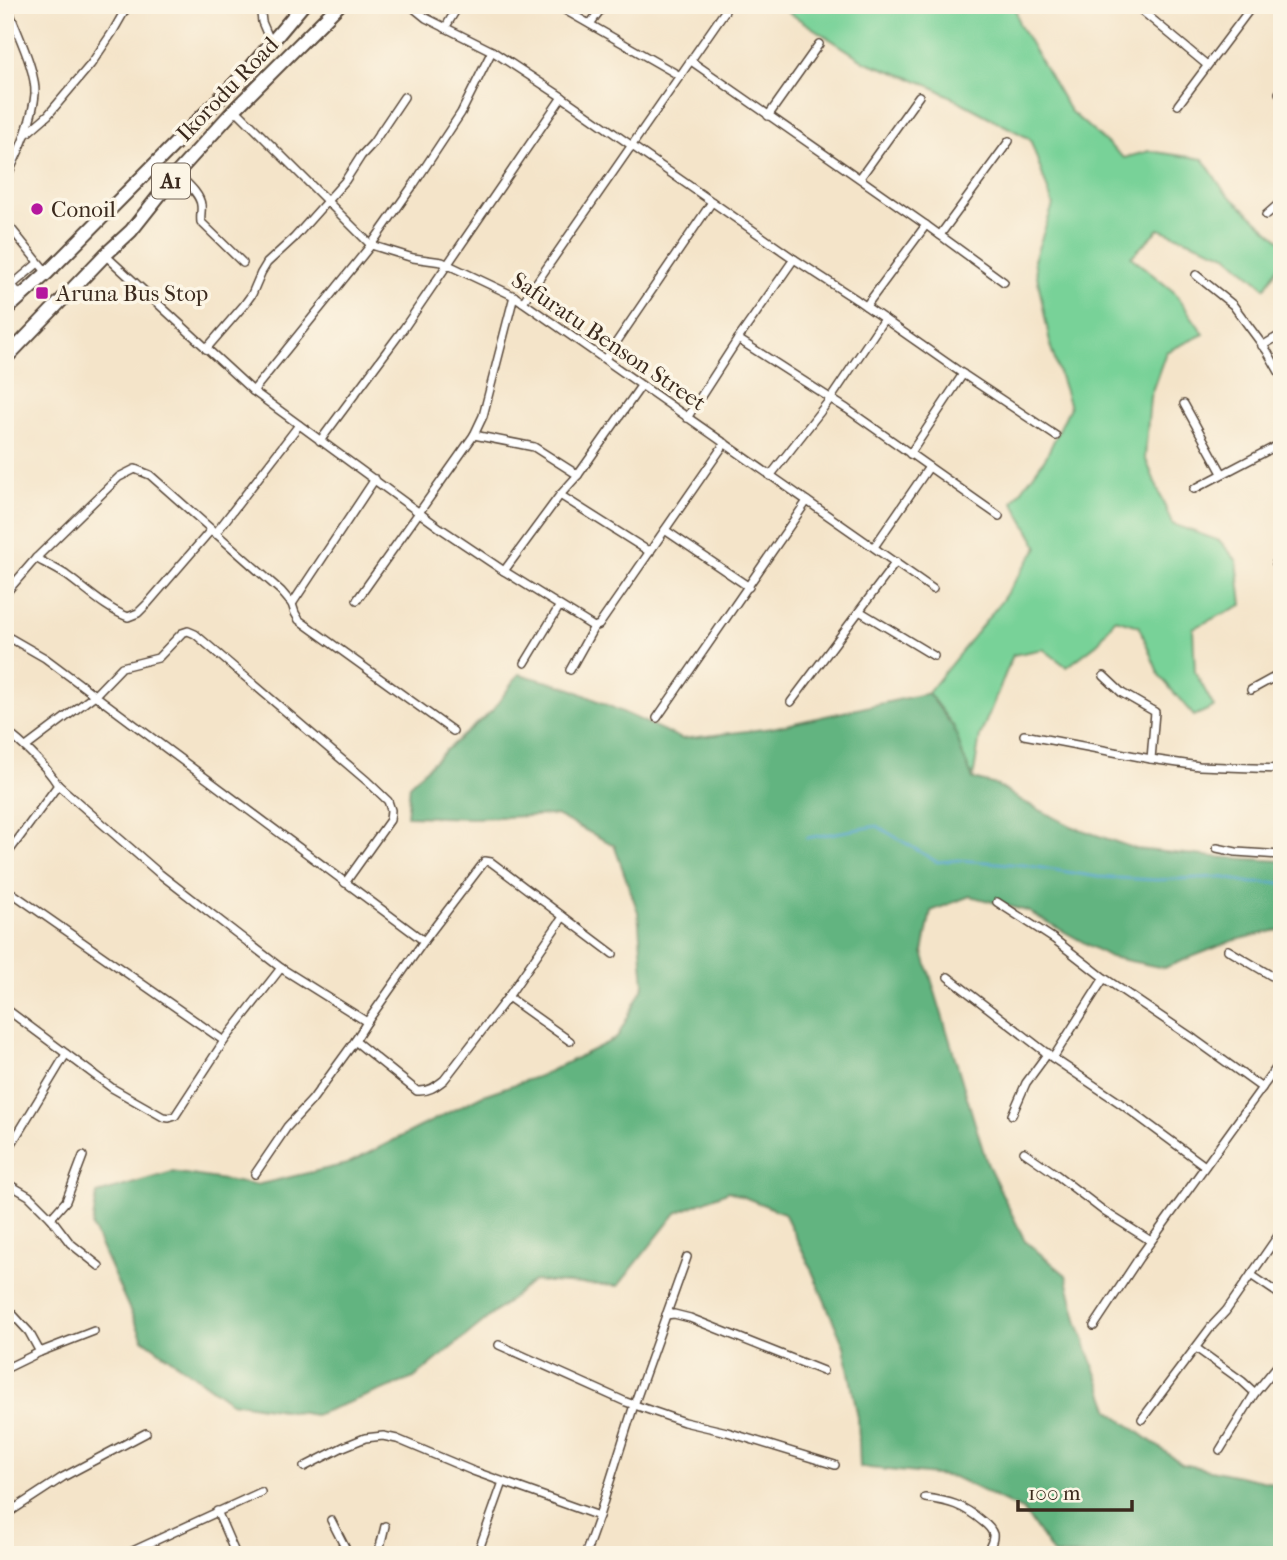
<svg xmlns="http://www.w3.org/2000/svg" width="1287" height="1560" font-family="'IM FELL French Canon',serif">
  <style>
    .green { fill: #78d298; stroke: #5a7e5b; stroke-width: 2 }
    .forest { fill: #62b480; stroke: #4e6f4f; stroke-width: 2 }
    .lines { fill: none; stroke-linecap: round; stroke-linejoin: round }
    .stream { stroke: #53a4ce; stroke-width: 2.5 }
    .minor-casing { stroke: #574638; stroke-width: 10 }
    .trunk-casing { stroke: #574638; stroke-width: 16 }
    .minor { stroke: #fff; stroke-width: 7 }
    .trunk { stroke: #fff; stroke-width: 12 }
    .poi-dot { fill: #b5179e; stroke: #fcf5e5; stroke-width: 2.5 }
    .labels { text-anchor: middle; stroke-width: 7; stroke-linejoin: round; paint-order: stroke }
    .shield { fill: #fcf5e5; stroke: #75675a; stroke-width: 2 }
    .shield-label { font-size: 21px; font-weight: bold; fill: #3b2a1e }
    .street-label { font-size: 23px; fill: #3b2a1e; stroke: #fcf5e5 }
    .poi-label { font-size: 23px; fill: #3b2a1e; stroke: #fcf5e5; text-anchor: start }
  </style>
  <rect width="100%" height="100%" fill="#fcf5e5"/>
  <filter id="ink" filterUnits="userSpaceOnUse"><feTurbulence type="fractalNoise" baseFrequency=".0143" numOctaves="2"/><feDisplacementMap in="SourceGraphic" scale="14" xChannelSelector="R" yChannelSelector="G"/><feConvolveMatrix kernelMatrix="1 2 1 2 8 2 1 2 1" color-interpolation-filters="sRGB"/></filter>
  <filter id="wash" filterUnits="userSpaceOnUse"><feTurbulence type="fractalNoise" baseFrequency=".00686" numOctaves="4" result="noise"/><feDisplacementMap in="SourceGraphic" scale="28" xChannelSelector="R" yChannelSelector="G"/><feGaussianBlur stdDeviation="1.57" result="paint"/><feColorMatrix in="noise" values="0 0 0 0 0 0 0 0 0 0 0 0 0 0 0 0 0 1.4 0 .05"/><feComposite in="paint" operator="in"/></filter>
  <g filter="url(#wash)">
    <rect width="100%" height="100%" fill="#f4e4c9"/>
    <!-- green -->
    <polygon class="green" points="777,5 1015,5 1019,24 1070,111 1124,158 1149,151 1203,159 1224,191 1282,242 1282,260 1265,288 1227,255 1159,229 1131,257 1174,292 1204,334 1166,352 1150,397 1145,457 1172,524 1220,541 1237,561 1242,605 1193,628 1195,672 1214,707 1194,716 1159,675 1139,626 1115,619 1097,644 1067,667 1043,649 1013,655 980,736 973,779 963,756 954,727 928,693 1000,603 1038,547 1013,502 1046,457 1070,407 1051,348 1034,260 1053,205 1030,139 927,84 866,62"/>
    <!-- forest -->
    <polygon class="forest" points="519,674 567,687 682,739 772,728 928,693 954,728 963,756 973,779 996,785 1026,803 1071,826 1136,849 1214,857 1282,861 1282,929 1232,941 1164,968 1110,957 1027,911 970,896 931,911 923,952 987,1163 1025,1241 1066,1275 1078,1323 1110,1411 1182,1464 1282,1485 1282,1555 1054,1555 1024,1511 954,1477 860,1467 858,1418 844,1346 809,1264 784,1213 729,1191 676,1213 618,1286 533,1281 414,1378 315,1415 231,1402 143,1339 92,1227 97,1194 172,1172 256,1185 347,1164 483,1095 542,1075 617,1038 644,985 638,912 614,845 556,815 472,818 407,816 410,784 447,749 492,711"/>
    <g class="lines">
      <!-- stream -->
      <polyline class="stream" points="806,838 877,826 937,862 959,860 1024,865 1098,877 1156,880 1219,877 1252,883 1282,883"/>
    </g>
  </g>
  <g filter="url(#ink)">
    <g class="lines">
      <defs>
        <g id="minor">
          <polyline points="260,5 262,22 271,43"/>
          <polyline points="410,5 426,18 492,51 562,97 794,259 857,300 963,374 1056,436"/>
          <polyline points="556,5 680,76"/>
          <polyline points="1135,5 1207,65"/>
          <polyline points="590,24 604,5"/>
          <polyline points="445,28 459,5"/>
          <polyline points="691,61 926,225 1004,282"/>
          <polyline points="1279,93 1282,94"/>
          <polyline points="1178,105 1253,5"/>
          <polyline points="235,109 371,245 413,258 442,262 514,296 933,589"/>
          <polyline points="768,116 819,44"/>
          <polyline points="26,134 48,115 91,64 112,33 128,5"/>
          <path d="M 177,173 C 184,181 200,193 201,205 C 202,210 200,215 201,222 L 243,263"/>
          <polyline points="860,178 919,96"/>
          <path d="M 5,183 C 11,165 21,149 26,132 C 30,120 34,107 35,94 C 36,68 15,30 7,5"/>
          <polyline points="1266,215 1282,201"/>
          <polyline points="5,221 47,273"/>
          <polyline points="940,235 1009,141"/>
          <polyline points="105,255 253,391 440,528 504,571 594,627"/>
          <polyline points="5,275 21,297"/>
          <polyline points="1196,275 1233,305 1267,351 1282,377"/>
          <polyline points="5,291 38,263"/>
          <polyline points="523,302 725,11"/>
          <polyline points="866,306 926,225"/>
          <polyline points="738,339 847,409 999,516"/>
          <polyline points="1262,346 1282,334"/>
          <polyline points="206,349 244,305 252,294 261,273 267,263 294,238 345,181 361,156 373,143 404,97"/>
          <polyline points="605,359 712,202"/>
          <polyline points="253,391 371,245 414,184 461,113 492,51"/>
          <polyline points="1184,404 1222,473"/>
          <polyline points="687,418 738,339 794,259"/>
          <polyline points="474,435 534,447 578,475"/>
          <polyline points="320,441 404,328 562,97"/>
          <polyline points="910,454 963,374"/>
          <polyline points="770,476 831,398 884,319"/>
          <polyline points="1194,489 1282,443"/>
          <polyline points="560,495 650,552"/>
          <polyline points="665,530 749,587"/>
          <polyline points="215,534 299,425"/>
          <polyline points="874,547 929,467"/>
          <path d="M 36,558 C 46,564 57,569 66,575 C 87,590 105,608 128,617 L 138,613 L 148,603 L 211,530"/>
          <polyline points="1276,563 1282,559"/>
          <polyline points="504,571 560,495 578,475 641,386"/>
          <polyline points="5,594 36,558 119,477 135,469 150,475 281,591 292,604 295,613 299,620 453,731"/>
          <polyline points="357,600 474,435 483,416 514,296"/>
          <polyline points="292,604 375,479"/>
          <polyline points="861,612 934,656"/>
          <polyline points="5,635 45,658 424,941"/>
          <polyline points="525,663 559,607"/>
          <polyline points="570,670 594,627 599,625 725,443"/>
          <polyline points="1104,676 1122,693 1155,712 1151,759"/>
          <polyline points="1251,690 1282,673"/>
          <polyline points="791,702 896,562"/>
          <polyline points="657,718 807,501"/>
          <path d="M 5,730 C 25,746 44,763 58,785 L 160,874 L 281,968 L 367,1022"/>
          <polyline points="1024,735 1151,759 1199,766 1282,769"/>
          <polyline points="26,747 95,695 122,667 158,658 182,633 188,631 195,634 367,781 388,801 391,810 390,820 345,883"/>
          <polyline points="1217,848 1236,852 1282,855"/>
          <polyline points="5,857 58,785"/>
          <polyline points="5,888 224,1041"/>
          <polyline points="997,902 1054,939 1104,978 1194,1039 1262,1088"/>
          <polyline points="1228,950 1282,982"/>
          <polyline points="948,977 1053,1058"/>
          <polyline points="1104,978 1053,1058 1120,1103 1205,1166"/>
          <polyline points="508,997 570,1041"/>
          <polyline points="5,1008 112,1088 163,1117 169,1118 175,1116 224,1041 281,968"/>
          <path d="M 355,1041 L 417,1091 C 428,1092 435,1087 444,1080 L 508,997 L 563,917"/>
          <polyline points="1012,1115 1026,1083 1048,1053"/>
          <polyline points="1024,1152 1053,1172 1105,1212 1151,1241"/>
          <polyline points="5,1155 66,1054"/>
          <polyline points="255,1174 287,1127 312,1100 355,1041 367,1022 424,941 485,861 491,862 613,954"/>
          <polyline points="5,1182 29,1196 51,1218 70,1243 99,1266"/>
          <polyline points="51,1218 66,1201 83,1156"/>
          <polyline points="1251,1275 1282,1296"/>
          <polyline points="5,1306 29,1332 40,1352"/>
          <polyline points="666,1315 674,1314 690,1318 823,1371"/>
          <polyline points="1094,1326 1139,1258 1282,1060"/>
          <polyline points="499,1345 626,1402 684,1422 727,1432 835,1465"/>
          <polyline points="1196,1348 1242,1381 1255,1393"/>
          <polyline points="5,1369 40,1352 94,1331"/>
          <polyline points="1142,1419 1211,1327 1226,1311 1282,1230"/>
          <polyline points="1220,1450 1255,1393 1282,1360"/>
          <polyline points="304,1467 343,1447 365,1438 383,1436 397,1439 473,1471 599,1516"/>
          <path d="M 925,1498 C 950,1501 963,1505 982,1521 C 986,1524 991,1528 993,1534 C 994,1542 989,1548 985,1555"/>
          <polyline points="217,1511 236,1555"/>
          <polyline points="5,1515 63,1477 146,1433"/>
          <polyline points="331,1520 349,1555"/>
          <polyline points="124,1555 261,1492"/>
          <polyline points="378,1555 385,1526"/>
          <polyline points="477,1555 503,1482"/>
          <polyline points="585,1555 599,1516 634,1405 687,1257"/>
        </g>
        <g id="trunk">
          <polyline points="5,311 47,273 251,67 303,5"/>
          <polyline points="5,359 105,255 131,231 177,173 235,109 339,5"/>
        </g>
      </defs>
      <!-- minor casing -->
      <use href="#minor" class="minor-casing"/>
      <!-- trunk casing -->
      <use href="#trunk" class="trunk-casing"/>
      <!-- minor -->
      <use href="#minor" class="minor"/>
      <!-- trunk -->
      <use href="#trunk" class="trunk"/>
    </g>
  </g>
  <!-- markers -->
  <g class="poi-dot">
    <circle cx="37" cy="209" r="7"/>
    <rect x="35" y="286" width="14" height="14" rx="3.5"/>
  </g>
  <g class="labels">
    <!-- shield labels -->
    <rect class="shield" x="152" y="163.5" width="38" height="35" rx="5"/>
    <g class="shield-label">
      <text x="171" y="188">A1</text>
    </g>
    <!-- street labels -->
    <g class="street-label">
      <text transform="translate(227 89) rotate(-46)" y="8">Ikorodu Road</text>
      <text transform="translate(609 341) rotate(34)" y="8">Safuratu Benson Street</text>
    </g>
    <!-- poi labels -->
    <g class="poi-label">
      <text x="51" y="217">Conoil</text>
      <text x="56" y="301">Aruna Bus Stop</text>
    </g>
  </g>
  <!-- margin -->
  <rect width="1287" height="1560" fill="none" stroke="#fcf5e5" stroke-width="28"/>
  <!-- scale -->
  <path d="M1018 1500v10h114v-10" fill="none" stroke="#3b2a1e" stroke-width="3.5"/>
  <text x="1028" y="1500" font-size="21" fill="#3b2a1e" stroke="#fcf5e5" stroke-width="5" paint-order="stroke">100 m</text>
</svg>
